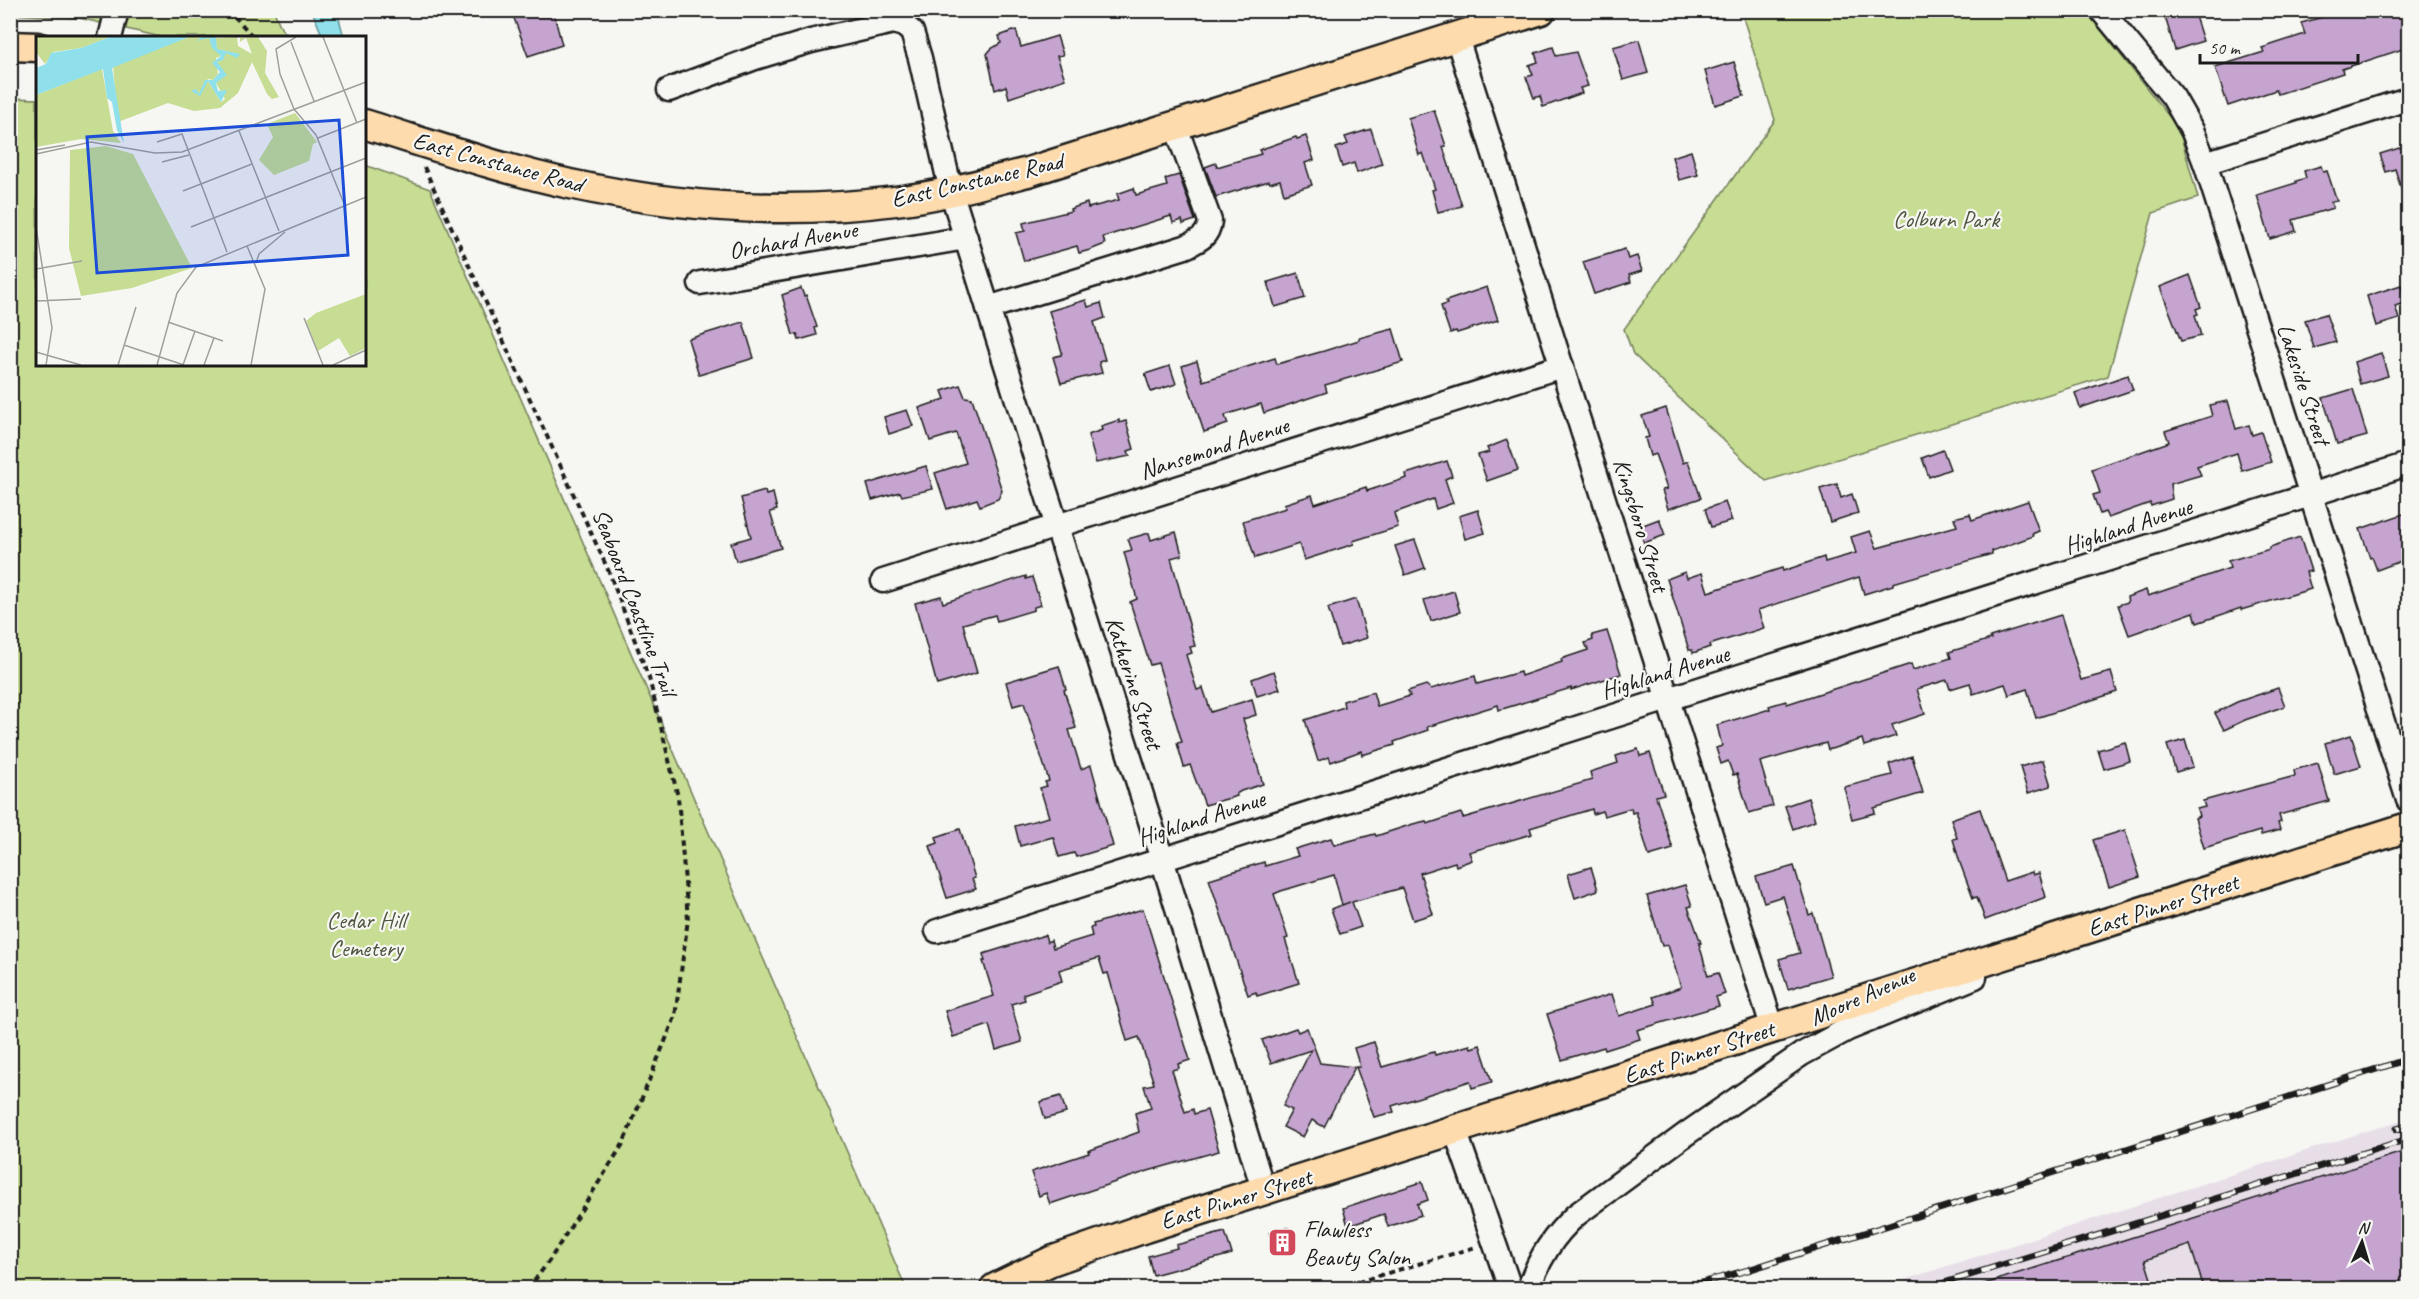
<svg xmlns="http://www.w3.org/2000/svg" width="2419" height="1299" font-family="Caveat,sans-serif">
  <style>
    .built { fill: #e7dee8 }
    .green { fill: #c6dd93; stroke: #717c58; stroke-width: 1.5 }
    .water { fill: #8fe0ea; stroke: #619298; stroke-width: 1.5 }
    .building { fill: #c5a5d0; stroke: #1c1c1c; stroke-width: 1.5 }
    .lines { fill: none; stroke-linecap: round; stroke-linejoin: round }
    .minor-casing { stroke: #1c1c1c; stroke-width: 27 }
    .major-casing { stroke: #1c1c1c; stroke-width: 33 }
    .path { stroke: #1c1c1c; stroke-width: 4; stroke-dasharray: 6 4.5; stroke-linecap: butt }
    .minor { stroke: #f6f6f2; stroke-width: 22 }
    .major { stroke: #fedbac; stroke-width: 28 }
    .rail-casing { stroke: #1c1c1c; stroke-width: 7 }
    .rail { stroke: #f6f6f2; stroke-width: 4.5; stroke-dasharray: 14; stroke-linecap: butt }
    .labels { text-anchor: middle; stroke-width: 4.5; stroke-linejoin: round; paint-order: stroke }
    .street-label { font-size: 24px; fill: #1c1c1c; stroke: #f6f6f2 }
    .park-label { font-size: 24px; fill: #4f5640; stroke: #f6f6f2 }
    .poi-label { font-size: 24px; fill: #1c1c1c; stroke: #f6f6f2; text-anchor: start }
    .inset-road { fill: none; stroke: #9f9f9c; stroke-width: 1.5 }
    .view { fill: #1d4ed8; fill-opacity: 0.15; stroke: #1d4ed8; stroke-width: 3 }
    .inset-edge { fill: none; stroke: #1c1c1c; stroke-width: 3 }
  </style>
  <rect width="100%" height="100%" fill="#f6f6f2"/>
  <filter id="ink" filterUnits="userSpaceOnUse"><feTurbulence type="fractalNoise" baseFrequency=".0167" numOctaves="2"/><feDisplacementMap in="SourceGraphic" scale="12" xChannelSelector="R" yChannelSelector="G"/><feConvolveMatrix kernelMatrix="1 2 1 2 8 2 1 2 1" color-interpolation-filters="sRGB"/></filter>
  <g filter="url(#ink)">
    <!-- built -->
    <polygon class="built" points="2408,1118 2408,1288 1879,1288"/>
    <!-- green -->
    <g class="green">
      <polygon points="10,11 274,11 281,28 289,37 161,37 79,18 11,14"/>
      <polygon points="1741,11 2086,11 2179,129 2198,198 2153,213 2108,376 1766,481 1633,354 1624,329 1775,120"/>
      <polygon points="11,98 37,99 38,364 364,364 365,165 430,189 906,1288 11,1288"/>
    </g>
    <!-- water -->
    <polygon class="water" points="312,11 337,11 344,37 323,37"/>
    <!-- building -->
    <g class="building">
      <polygon points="511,10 553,10 562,45 528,56"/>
      <polygon points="2163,10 2193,10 2203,41 2175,50"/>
      <polygon points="2348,10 2409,10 2409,47 2342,69 2343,73 2278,94 2276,90 2228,106 2215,67 2264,52 2262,48 2305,34 2301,23"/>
      <polygon points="1016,30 1021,47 1057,36 1063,55 1057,56 1065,79 1009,98 1006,86 995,90 987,54 991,49 1001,43 999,36"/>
      <polygon points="1639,40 1648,73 1623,80 1613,47"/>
      <polygon points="1553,47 1556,56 1576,52 1588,86 1580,88 1582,93 1543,107 1540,96 1534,98 1526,77 1533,75 1529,65 1538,62 1535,53"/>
      <polygon points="1734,62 1744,96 1715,105 1705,71"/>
      <polygon points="1434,110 1446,146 1443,147 1462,206 1438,212 1432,190 1435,189 1423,153 1419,155 1408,118"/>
      <polygon points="1371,129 1382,164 1357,173 1354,163 1342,167 1336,148 1348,144 1345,137"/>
      <polygon points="1306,136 1314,160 1305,163 1312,185 1284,194 1280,180 1270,183 1269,181 1216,197 1205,167 1216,163 1217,167 1261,154 1259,150 1296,137 1297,139"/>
      <polygon points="2409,145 2409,200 2405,201 2395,169 2386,172 2380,154"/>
      <polygon points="1691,151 1698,175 1679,180 1672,157"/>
      <polygon points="2321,166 2323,172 2327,171 2337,201 2331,202 2333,208 2293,220 2296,231 2270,239 2257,195 2296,183 2296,181 2306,178 2304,171"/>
      <polygon points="1179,175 1195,220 1183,224 1182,220 1173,223 1171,216 1103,237 1105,244 1090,250 1079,253 1077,246 1024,261 1016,233 1025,231 1023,223 1071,211 1070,209 1087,203 1088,208 1119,200 1117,194 1134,188 1136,195 1167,186 1165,179"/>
      <polygon points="1625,249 1628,259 1637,256 1642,271 1629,275 1631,282 1594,294 1583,262"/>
      <polygon points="1298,273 1305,298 1275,307 1268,282"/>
      <polygon points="2190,275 2201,307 2196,309 2198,314 2195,315 2201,336 2181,341 2160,287"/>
      <polygon points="2401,285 2407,302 2395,306 2399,319 2376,326 2367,296"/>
      <polygon points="1487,287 1498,320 1457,333 1456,331 1450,333 1441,306 1447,304 1446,301"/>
      <polygon points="801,288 804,296 806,295 817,327 815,328 817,335 799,340 797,334 793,335 782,295"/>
      <polygon points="1086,300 1088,307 1101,303 1105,318 1094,322 1105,360 1099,362 1102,373 1061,383 1053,357 1061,355 1062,352 1049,311"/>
      <polygon points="2326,314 2336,342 2314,348 2305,320"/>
      <polygon points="743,322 754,358 699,375 688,339"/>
      <polygon points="1393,329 1403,362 1325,385 1327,392 1264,413 1261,404 1228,414 1225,416 1228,424 1204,432 1182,366 1197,361 1203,381 1275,358 1277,364 1324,351 1359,340 1359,338"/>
      <polygon points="2381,353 2388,376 2360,384 2354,362"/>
      <polygon points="1170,366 1176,384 1151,392 1145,374"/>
      <polygon points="2128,375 2133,390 2080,408 2075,393"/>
      <polygon points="960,385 965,397 972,398 1002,491 998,499 980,506 977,499 947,509 935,473 966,463 956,433 930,441 919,408 945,399 942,391"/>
      <polygon points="2353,389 2367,436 2337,444 2323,398"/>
      <polygon points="2228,401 2236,429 2249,425 2252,435 2261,432 2271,462 2242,471 2237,453 2197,466 2201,475 2170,484 2172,499 2151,506 2150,503 2108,518 2105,512 2100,514 2093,495 2100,493 2092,469 2169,442 2165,431 2212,416 2209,405"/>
      <polygon points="1666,408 1683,463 1688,461 1701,498 1668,509 1662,490 1667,489 1655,454 1650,456 1645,438 1649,437 1642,416"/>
      <polygon points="907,410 913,426 889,434 884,417"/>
      <polygon points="1119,420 1119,423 1126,421 1134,449 1128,451 1130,456 1096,463 1088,435 1102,430 1101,426"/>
      <polygon points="1507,440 1518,470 1487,481 1478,455 1489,452 1487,448"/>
      <polygon points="1943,450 1950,469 1929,477 1922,458"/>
      <polygon points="1447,461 1452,476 1445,479 1453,503 1436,509 1433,499 1394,513 1398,527 1353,541 1354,544 1304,560 1299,544 1255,558 1243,521 1286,508 1284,504 1312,495 1315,504 1366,487 1367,491 1407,478 1406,474"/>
      <polygon points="926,466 933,489 902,496 900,492 872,500 867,484"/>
      <polygon points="1837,484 1841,498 1852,494 1858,513 1830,522 1820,489"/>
      <polygon points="765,491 766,495 773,493 777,510 770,512 781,548 736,561 731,543 751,537 741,498"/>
      <polygon points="2028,501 2039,531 2032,534 2033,536 1992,551 1992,554 1893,583 1893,585 1864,594 1859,577 1758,610 1764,628 1709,645 1710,647 1693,653 1692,650 1689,650 1667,579 1685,572 1687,578 1702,573 1708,592 1782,568 1783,571 1824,557 1825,562 1856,553 1851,537 1870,531 1877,548 1957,526 1954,518 1970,514 1972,520"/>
      <polygon points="1725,502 1732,521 1711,527 1705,509"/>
      <polygon points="1478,510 1485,533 1465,539 1459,516"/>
      <polygon points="2409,512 2409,558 2377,570 2372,557 2370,558 2360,529"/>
      <polygon points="1659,519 1665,535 1644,543 1638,527"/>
      <polygon points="1176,532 1182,555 1171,558 1195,646 1190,647 1192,653 1186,655 1197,690 1203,688 1211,712 1252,699 1256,715 1243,719 1263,784 1241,791 1236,794 1237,796 1205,805 1190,765 1184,767 1177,743 1182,742 1158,663 1150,665 1130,602 1137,599 1124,552 1132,550 1128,539 1149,533 1151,540"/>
      <polygon points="2300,537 2311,571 2306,572 2311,589 2241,610 2241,608 2197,623 2194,612 2129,635 2118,605 2128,602 2127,597 2146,590 2148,596 2230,568 2228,561 2270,549 2270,547"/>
      <polygon points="1415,540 1425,568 1405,575 1395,546"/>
      <polygon points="1026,576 1026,579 1032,577 1041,605 1034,607 1034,610 997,621 995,615 963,624 977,673 937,685 915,603 941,596 943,603"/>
      <polygon points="1454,591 1460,612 1431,621 1424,600"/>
      <polygon points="1356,599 1367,638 1340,646 1328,608"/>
      <polygon points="2061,615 2081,680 2111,672 2117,692 2036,718 2027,689 2009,695 2005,684 1973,694 1970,683 1950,689 1947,680 1917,689 1925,714 1892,725 1896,736 1864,746 1862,739 1828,750 1826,743 1760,762 1773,806 1749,813 1737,774 1733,775 1728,761 1721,764 1716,748 1722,746 1717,725 1770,709 1769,706 1786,701 1787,704 1911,664 1913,670 1951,658 1949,652 1991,639 1990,637"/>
      <polygon points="1607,631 1621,674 1571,690 1571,688 1499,710 1498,705 1427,727 1428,730 1394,742 1395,745 1362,755 1361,751 1331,762 1329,757 1318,761 1305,720 1344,707 1343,701 1373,692 1377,706 1410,696 1408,691 1426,685 1431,689 1475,676 1477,684 1520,672 1521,676 1562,662 1561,659 1588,650 1585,643 1593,640 1592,635"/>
      <polygon points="1059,666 1066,689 1064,690 1076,728 1069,730 1081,769 1091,765 1113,846 1076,857 1074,853 1059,857 1053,837 1020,846 1015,826 1049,817 1040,788 1047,786 1045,782 1049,781 1024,703 1013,706 1006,682"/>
      <polygon points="1274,671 1280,689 1257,696 1252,679"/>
      <polygon points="2278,688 2285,706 2245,720 2224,730 2215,713 2237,702"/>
      <polygon points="2351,735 2361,766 2334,774 2325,743"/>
      <polygon points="2185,740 2193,767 2176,772 2167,745"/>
      <polygon points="2125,742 2130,761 2104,769 2098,750"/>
      <polygon points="1638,749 1640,756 1650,753 1664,794 1656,796 1673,849 1649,856 1636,812 1632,813 1631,808 1604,816 1602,811 1593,814 1592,809 1530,828 1532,834 1469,852 1472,860 1456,866 1455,862 1420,873 1433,914 1413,920 1402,888 1352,902 1361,927 1340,934 1331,909 1350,902 1342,905 1334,875 1281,891 1274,894 1288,938 1285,939 1299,983 1257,996 1256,992 1248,995 1209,879 1264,862 1265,866 1298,856 1295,849 1331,838 1334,845 1375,834 1376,836 1413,824 1426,821 1427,824 1461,813 1463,818 1592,780 1590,772 1618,763 1616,756"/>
      <polygon points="1912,756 1923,793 1874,808 1875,813 1852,819 1844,787 1892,775 1889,764"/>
      <polygon points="2043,760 2051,786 2028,793 2020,767"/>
      <polygon points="2318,763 2329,801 2279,815 2281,822 2278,823 2280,830 2261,835 2260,831 2204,848 2195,818 2199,816 2197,809 2205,807 2203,801 2295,776 2294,770"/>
      <polygon points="1808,798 1815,821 1793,829 1785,806"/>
      <polygon points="1980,809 2005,881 2032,872 2033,875 2039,873 2046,897 1985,920 1977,897 1973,898 1960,863 1953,839 1957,838 1951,819"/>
      <polygon points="960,829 975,878 972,879 976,889 947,898 930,846 938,843 936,837"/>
      <polygon points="2125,830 2140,877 2109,887 2093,840"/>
      <polygon points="1794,866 1809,915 1813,913 1831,976 1788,989 1779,959 1800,953 1783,896 1764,902 1756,877"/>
      <polygon points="1591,867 1598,890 1575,898 1568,874"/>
      <polygon points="1685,885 1692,906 1688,907 1701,943 1699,943 1708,976 1718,973 1725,994 1716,997 1719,1006 1637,1030 1640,1039 1605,1050 1604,1047 1562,1060 1547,1014 1612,994 1619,1016 1656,1004 1653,997 1681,987 1668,945 1662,946 1647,896"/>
      <polygon points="1143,909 1190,1060 1178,1064 1179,1068 1172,1070 1185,1112 1193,1109 1194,1114 1207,1110 1219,1151 1148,1171 1050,1204 1046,1193 1039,1196 1031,1172 1089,1153 1088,1151 1139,1132 1135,1113 1151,1108 1144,1086 1154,1084 1139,1037 1127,1041 1108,973 1104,974 1099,958 1059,970 1062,981 1023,994 1025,1000 1011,1004 1022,1042 996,1050 989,1025 953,1037 945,1011 994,996 983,961 985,961 983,954 1045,935 1047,942 1051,940 1053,948 1092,936 1090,928 1094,927 1093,924"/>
      <polygon points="1296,1028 1298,1032 1307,1028 1320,1063 1355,1067 1324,1127 1312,1120 1303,1137 1283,1127 1292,1110 1283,1106 1311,1050 1271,1063 1262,1040"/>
      <polygon points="1374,1042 1382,1067 1434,1052 1435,1055 1470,1045 1471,1048 1480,1045 1492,1082 1472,1088 1470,1081 1392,1106 1394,1112 1374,1117 1356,1067 1360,1067 1354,1048"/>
      <polygon points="1061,1096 1066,1113 1045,1119 1040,1102"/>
      <polygon points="2409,1150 2409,1288 2204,1288 2190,1245 2145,1260 2154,1288 1982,1288 1981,1285"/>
      <polygon points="1422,1182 1428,1200 1417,1204 1421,1215 1388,1227 1384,1214 1348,1226 1343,1208"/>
      <polygon points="1288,1228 1294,1247 1276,1252 1270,1233"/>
      <polygon points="1225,1232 1232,1254 1153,1275 1148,1256 1177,1248 1176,1245"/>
    </g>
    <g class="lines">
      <defs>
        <g id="minor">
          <polyline points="2101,10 2173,97 2193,132 2205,163 2408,800"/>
          <polyline points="110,38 117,10"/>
          <polyline points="1457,38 1773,1029"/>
          <polyline points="669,90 755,58 811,41 893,22 904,25 912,32 920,58 951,191 1162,859 1264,1192"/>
          <polyline points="2205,163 2408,99"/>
          <polyline points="700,283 966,238"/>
          <path d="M 988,308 L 1185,247 C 1199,240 1208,237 1210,221 L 1176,127"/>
          <polyline points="883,581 1562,366"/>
          <polyline points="937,931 2408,464"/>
          <polyline points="1455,1130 1510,1288"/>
          <path d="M 1529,1288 C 1539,1258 1553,1236 1576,1215 L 1686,1134 L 1802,1054 L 1848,1029 L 1975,977"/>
        </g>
        <g id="major">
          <polyline points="10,46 38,47"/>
          <path d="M 364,124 C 432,145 501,169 570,184 C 675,207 787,215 895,201 C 940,196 984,183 1028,172 L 1541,10"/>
          <polyline points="995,1288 1051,1261 1145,1228 2408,827"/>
        </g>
      </defs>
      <!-- minor casing -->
      <use href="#minor" class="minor-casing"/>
      <!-- major casing -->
      <use href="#major" class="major-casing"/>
      <!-- path -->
      <g class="path">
        <polyline points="226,10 237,19 254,38"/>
        <polyline points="424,167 609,572 649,678 678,797 688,919 675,1017 623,1144 549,1261 529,1288"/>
        <polyline points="1337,1288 1476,1247"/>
      </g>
      <!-- minor -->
      <use href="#minor" class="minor"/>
      <!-- major -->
      <use href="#major" class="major"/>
      <defs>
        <g id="rail">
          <polyline points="2397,1129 2408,1126"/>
          <polyline points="1683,1288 1748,1270 2408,1059"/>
          <polyline points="1928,1288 2408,1139"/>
        </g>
      </defs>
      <!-- rail casing -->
      <use href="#rail" class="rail-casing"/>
      <!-- rail -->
      <use href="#rail" class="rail"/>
    </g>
  </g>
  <!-- icons -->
  <defs>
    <symbol id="building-square" viewBox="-11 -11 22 22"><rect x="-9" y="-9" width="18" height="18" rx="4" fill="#d1495b" stroke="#f6f6f2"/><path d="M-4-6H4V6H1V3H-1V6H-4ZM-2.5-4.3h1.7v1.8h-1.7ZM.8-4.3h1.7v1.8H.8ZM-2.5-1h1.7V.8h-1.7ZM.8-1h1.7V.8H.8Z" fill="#fff"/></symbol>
  </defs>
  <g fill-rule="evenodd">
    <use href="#building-square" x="1266" y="1226" width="33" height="33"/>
  </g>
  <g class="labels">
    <!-- street labels -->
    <g class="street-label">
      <text transform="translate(498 162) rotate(15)" y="8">East Constance Road</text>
      <text transform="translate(977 180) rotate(-13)" y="8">East Constance Road</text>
      <text transform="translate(793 240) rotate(-10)" y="8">Orchard Avenue</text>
      <text transform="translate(2304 384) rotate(72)" y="8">Lakeside Street</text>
      <text transform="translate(1214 448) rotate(-18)" y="8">Nansemond Avenue</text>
      <text transform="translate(1641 525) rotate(73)" y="8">Kingsboro Street</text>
      <text transform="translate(2128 526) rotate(-18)" y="8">Highland Avenue</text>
      <text transform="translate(635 602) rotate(69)" y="8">Seaboard Coastline Trail</text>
      <text transform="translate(1665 672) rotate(-17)" y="8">Highland Avenue</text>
      <text transform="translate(1134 683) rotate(72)" y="8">Katherine Street</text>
      <text transform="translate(1201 818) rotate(-18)" y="8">Highland Avenue</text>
      <text transform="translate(2163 905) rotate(-18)" y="8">East Pinner Street</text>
      <text transform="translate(1862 996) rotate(-24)" y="8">Moore Avenue</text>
      <text transform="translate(1699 1052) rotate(-18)" y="8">East Pinner Street</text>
      <text transform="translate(1236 1199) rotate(-17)" y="8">East Pinner Street</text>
    </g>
    <!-- park labels -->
    <g class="park-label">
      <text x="1946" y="227">Colburn Park</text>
      <text x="366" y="928">Cedar Hill<tspan x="366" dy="28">Cemetery</tspan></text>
    </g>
    <!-- poi labels -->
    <g class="poi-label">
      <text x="1304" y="1237">Flawless<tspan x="1304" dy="28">Beauty Salon</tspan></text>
    </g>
  </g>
  <!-- overview -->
  <g transform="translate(36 36)">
    <rect width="330" height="330" fill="#f6f6f2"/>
    <path d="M 0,1 L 74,1 L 45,12 L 17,16 L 9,28 L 0,16 ZM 153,1 L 173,2 L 185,20 L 180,22 L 182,38 L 177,44 L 172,43 L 165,51 L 172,45 L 185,66 L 189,63 L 180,47 L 188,39 L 181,26 L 190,17 L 202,18 L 181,13 L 179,2 L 201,1 L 202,10 L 216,18 L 210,2 L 204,6 L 204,2 L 222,1 L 231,15 L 229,37 L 243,61 L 236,63 L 231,58 L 216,26 L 202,57 L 184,72 L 158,75 L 132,67 L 82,86 L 77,30 ZM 66,33 L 77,95 L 85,107 L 45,103 L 0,111 L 0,59 ZM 259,77 L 281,106 L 277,108 L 273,125 L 238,139 L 223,124 L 237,101 L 231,88 ZM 70,110 L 97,118 L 156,232 L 96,252 L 45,260 L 33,212 L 34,114 ZM 330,258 L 330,312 L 314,320 L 303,302 L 282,315 L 270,285 L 280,277 Z" fill="#c6dd93"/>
    <path d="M 74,1 L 153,1 L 76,32 L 88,107 L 81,94 L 76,66 L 71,62 L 67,33 L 0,59 L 0,32 L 10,28 L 15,17 L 45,12 ZM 166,1 L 180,1 L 181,13 L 204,18 L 201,22 L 190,17 L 187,24 L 181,26 L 191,39 L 180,47 L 182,55 L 191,54 L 185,66 L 172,45 L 164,60 L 155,55 L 160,53 L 163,58 L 169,44 L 177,44 L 184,36 L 176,27 L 185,20 L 176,12 L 173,2 L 160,5 Z" fill="#8fe0ea"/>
    <path class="inset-road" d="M 260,1 L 240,13 L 244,38 L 258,73 L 280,99 L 309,170M 287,1 L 321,87M 255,6 L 278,65M 203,95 L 243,195M 282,102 L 330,83M 121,106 L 146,98 L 191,216M 0,114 L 29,109M 0,118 L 55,106 L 119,117 L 146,116 L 330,46M 126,126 L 153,119M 147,155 L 216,128M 0,191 L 16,292 L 10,329M 155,191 L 330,122M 211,210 L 229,253 L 215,329M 220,227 L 223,218 L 249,196M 0,233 L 46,225M 0,265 L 45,263M 268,282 L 287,329M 132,286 L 187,305M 88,309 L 148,329M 0,316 L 45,329M 82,329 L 100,271M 121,329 L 141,257 L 160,231 L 330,161M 147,329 L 159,295M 168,329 L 178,302M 297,329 L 330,314"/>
    <path class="view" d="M 303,84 L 312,219 L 61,237 L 51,101 Z"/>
    <rect width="330" height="330" class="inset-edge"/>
  </g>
  <!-- margin -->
  <rect width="2419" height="1299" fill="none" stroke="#f6f6f2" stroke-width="36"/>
  <rect x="18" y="18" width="2383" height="1263" fill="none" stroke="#1c1c1c" stroke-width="2" filter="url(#ink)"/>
  <!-- north arrow -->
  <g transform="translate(2362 1242) rotate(4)" stroke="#f6f6f2" stroke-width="4.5" paint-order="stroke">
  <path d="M0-4.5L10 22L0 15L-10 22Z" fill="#1c1c1c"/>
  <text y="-9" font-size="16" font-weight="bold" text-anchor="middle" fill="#1c1c1c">N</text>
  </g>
  <!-- scale -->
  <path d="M2200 54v9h158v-9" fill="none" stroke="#1c1c1c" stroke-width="3"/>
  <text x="2209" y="54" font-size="18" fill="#1c1c1c" stroke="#f6f6f2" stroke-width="4.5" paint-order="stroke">50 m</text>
</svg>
